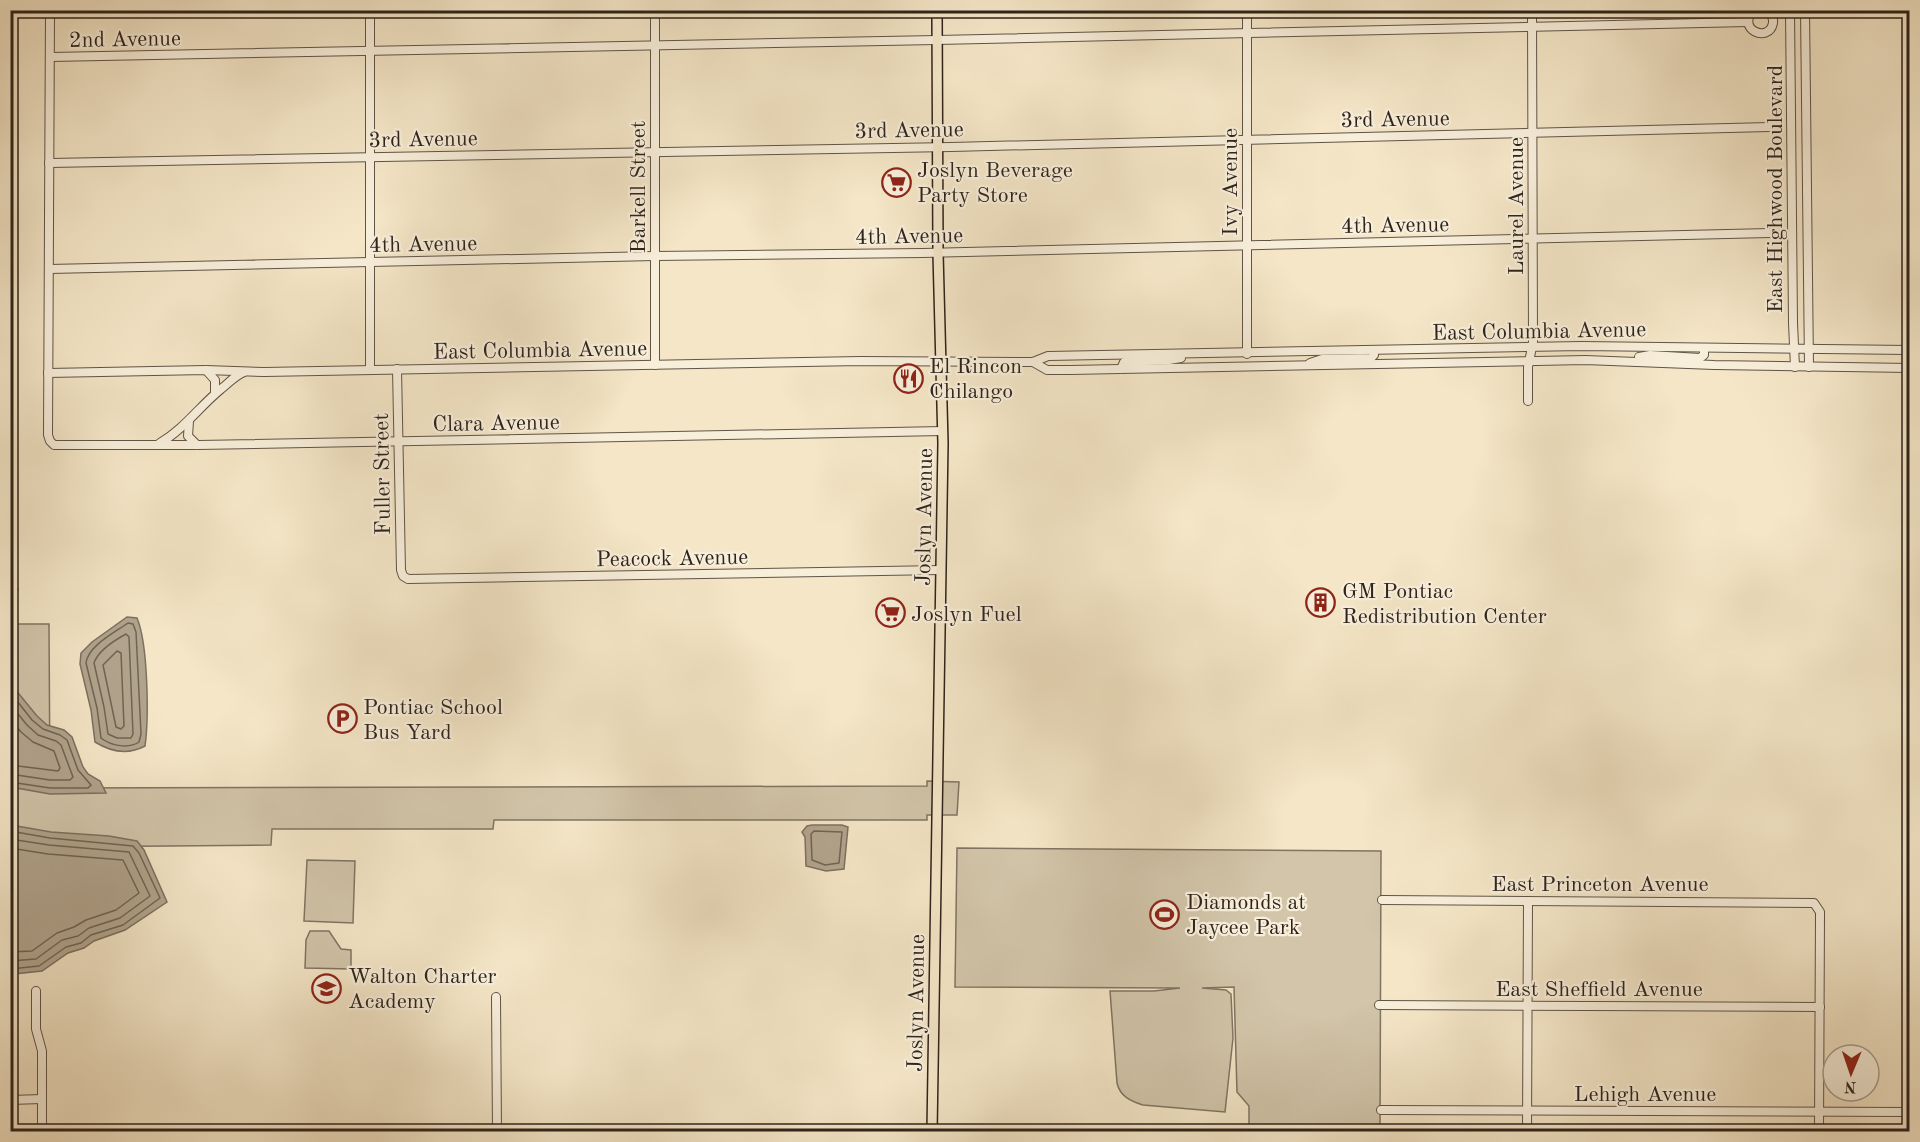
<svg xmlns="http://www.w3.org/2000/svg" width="1920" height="1142" font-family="'Old Standard TT',serif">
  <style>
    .green { fill: #d2c5aa; stroke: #807463; stroke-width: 1.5 }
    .water { fill: #b1a48d; stroke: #7d7060; stroke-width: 1.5 }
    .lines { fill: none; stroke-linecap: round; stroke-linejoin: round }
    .shore { stroke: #706454; stroke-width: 1.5 }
    .minor-casing { stroke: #605447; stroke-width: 10 }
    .major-casing { stroke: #2e231c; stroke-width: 12 }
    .minor { stroke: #f8efdb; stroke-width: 8 }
    .major { stroke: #f4e6c7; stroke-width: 9 }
    .labels { text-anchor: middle; stroke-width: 4.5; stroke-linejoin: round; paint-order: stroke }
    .street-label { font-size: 22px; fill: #2e231c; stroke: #f8efdb }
    .poi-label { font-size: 22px; fill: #2e231c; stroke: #f8efdb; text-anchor: start }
  </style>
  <rect width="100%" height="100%" fill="#f4e6c7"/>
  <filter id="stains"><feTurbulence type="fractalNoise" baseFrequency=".00333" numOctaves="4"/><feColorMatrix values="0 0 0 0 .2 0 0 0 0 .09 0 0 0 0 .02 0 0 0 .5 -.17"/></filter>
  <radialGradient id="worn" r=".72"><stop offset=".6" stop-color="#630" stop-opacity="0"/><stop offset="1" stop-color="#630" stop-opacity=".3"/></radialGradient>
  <!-- green -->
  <g class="green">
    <polygon points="11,624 49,624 50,788 927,786 927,781 959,782 957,815 927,815 927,820 494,820 493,829 272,829 271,845 50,847 11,836"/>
    <path d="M 957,848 L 1381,851 L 1380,1131 L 1249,1131 L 1249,1106 L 1237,1092 L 1234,987 L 1202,988 L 1226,990 L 1231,994 L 1233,1038 L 1225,1112 L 1143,1105 C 1130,1101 1120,1096 1117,1083 L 1110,991 L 1154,991 L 1180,988 L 955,987 Z"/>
    <polygon points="307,860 355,861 353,923 304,921"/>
    <polygon points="310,931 329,931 341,949 351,950 351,969 305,968 306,940"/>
  </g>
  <!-- water -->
  <g class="water">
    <path d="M 11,579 L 18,589 C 17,595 14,599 13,604 C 9,617 15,629 11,641 Z"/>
    <path d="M 127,617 L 137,618 C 148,644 149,717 145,746 C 128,755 111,752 95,742 L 91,710 L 80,664 L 81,653 L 92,642 Z"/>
    <polygon points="10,683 37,716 47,725 64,730 72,737 83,767 88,774 100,781 106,793 50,794 11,787"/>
    <polygon points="11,825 51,832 109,836 137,841 144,850 167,902 125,930 94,941 84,948 68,953 42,971 14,974 11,976"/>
    <polygon points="812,825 842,825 848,827 844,869 826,871 806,866 805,837 802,832 807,826"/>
  </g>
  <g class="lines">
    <!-- shore -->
    <g class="shore">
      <path d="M 128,623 L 133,624 L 136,632 L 141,734 L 139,742 C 129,749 111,746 101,738 L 97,708 L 86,663 C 88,646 114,633 128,623 Z"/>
      <path d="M 126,634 L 129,637 L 133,734 L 131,738 L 117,738 L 108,734 L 104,707 L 94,663 C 98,651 115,640 126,634 Z"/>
      <polygon points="117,651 121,653 124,726 121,729 116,727 103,665"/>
      <polyline points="10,692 32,720 43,729 60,735 67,740 78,770 91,785 88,788 50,788 10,782"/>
      <polyline points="10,704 27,725 38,735 56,741 61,745 73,777 70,780 50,780 10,774"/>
      <polyline points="10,718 21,732 33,742 54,751 60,768 58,771 10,765"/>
      <polyline points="10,831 50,838 133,846 139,853 160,898 123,925 91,935 81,943 66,947 39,966 10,969"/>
      <polygon points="814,831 842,832 839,863 825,865 812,860 811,834"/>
      <polyline points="10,839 49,845 129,852 150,896 120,918 89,928 78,936 62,940 36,959 10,961"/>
      <polyline points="10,848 48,854 123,860 139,893 116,910 86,920 74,927 57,933 32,951 10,952"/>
    </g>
    <defs>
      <g id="minor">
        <polyline points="50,10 48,435 50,441 54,445 198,445 943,431"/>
        <polyline points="1247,10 1247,354"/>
        <path d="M 1754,10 C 1735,29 1769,44 1773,23 C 1774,18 1771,14 1767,10"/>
        <polyline points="1790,10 1793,323 1795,367"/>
        <polyline points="1805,10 1809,367"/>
        <polyline points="50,57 937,40 1748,22"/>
        <polyline points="49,163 951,147 1770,127"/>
        <polyline points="49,269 655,256 923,253 1770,233"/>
        <polyline points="1639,357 1650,355 1700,358 1704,355 1704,348"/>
        <polyline points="1033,362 1047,370 1070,370 1585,360 1714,365 1910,368"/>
        <polyline points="1310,363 1322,359 1371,358 1374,355 1374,351"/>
        <polyline points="655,365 655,10"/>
        <polyline points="397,369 401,570 403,576 408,579 941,570"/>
        <polyline points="1121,369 1124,362 1169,360 1181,358"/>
        <polyline points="206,370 215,380 215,393"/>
        <polyline points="370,370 370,10"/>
        <polyline points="48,373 206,370 264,372 861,361 1033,362 1048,356 1582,346 1910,350"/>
        <polyline points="1528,401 1528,367 1533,342 1532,10"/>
        <polyline points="189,421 188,436 197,445"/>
        <path d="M 160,443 C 184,429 200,406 221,389 C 229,383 234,376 244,372"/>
        <polyline points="1382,900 1814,903 1820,912 1819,1132"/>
        <polyline points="36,991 36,1029 42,1051 42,1132"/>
        <polyline points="496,997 497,1132"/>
        <polyline points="1379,1005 1820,1007"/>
        <polyline points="10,1100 42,1099"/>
        <polyline points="1381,1110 1910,1112"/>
        <polyline points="1527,1132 1528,901"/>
      </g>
      <polyline id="major" points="932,1132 943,443 938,253 937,10"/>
    </defs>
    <!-- minor casing -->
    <use href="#minor" class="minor-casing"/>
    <!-- major casing -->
    <use href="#major" class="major-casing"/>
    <!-- minor -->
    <use href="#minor" class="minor"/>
    <!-- major -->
    <use href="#major" class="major"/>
  </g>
  <!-- icons -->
  <defs>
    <symbol id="supermarket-ring" viewBox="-11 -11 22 22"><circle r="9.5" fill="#f8efdb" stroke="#8f2418" stroke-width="1.5"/><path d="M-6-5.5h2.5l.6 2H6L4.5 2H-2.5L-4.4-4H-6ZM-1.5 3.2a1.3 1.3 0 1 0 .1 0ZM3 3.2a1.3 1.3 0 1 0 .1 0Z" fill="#8f2418"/></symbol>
    <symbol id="restaurant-ring" viewBox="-11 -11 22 22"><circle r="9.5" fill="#f8efdb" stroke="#8f2418" stroke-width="1.5"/><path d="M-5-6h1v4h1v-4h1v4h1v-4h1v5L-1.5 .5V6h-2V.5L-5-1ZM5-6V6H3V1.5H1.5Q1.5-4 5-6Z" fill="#8f2418"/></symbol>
    <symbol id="building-ring" viewBox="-11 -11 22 22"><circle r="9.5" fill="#f8efdb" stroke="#8f2418" stroke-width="1.5"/><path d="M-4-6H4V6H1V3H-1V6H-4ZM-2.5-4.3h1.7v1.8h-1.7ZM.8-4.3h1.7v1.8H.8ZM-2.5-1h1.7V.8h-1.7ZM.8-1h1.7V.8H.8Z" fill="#8f2418"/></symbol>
    <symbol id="parking-ring" viewBox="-11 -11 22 22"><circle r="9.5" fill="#f8efdb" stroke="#8f2418" stroke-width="1.5"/><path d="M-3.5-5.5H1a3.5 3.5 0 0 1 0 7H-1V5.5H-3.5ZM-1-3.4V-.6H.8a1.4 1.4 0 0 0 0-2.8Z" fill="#8f2418"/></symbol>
    <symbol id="stadium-ring" viewBox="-11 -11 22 22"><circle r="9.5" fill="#f8efdb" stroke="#8f2418" stroke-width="1.5"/><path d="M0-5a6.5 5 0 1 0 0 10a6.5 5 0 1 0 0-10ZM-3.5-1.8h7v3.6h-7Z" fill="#8f2418"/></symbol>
    <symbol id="school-ring" viewBox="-11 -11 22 22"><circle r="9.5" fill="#f8efdb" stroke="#8f2418" stroke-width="1.5"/><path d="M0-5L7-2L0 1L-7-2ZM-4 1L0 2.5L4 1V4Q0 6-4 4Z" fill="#8f2418"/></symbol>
  </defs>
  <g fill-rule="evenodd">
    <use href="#supermarket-ring" x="880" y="166" width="33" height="33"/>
    <use href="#restaurant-ring" x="892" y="362" width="33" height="33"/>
    <use href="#building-ring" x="1304" y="586" width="33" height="33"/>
    <use href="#supermarket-ring" x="874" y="596" width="33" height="33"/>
    <use href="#parking-ring" x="326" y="702" width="33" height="33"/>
    <use href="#stadium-ring" x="1148" y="898" width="33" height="33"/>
    <use href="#school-ring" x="310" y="972" width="33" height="33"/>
  </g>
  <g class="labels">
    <!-- street labels -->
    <g class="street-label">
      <text transform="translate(125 38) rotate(-1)" y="8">2nd Avenue</text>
      <text transform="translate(1395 118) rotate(-1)" y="8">3rd Avenue</text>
      <text transform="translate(909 129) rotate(-1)" y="8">3rd Avenue</text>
      <text transform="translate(423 138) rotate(-1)" y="8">3rd Avenue</text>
      <text transform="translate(1229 182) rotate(-90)" y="8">Ivy Avenue</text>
      <text transform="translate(637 187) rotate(-90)" y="8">Barkell Street</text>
      <text transform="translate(1774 189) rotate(-90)" y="8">East Highwood Boulevard</text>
      <text transform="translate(1515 206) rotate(-90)" y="8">Laurel Avenue</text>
      <text transform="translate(1395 224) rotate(-1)" y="8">4th Avenue</text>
      <text transform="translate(909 235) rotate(-1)" y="8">4th Avenue</text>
      <text transform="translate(423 243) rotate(-1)" y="8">4th Avenue</text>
      <text transform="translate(1539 330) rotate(-1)" y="8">East Columbia Avenue</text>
      <text transform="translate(540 349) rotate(-1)" y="8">East Columbia Avenue</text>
      <text transform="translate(496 422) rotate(-1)" y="8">Clara Avenue</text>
      <text transform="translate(381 474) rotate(-91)" y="8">Fuller Street</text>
      <text transform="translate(923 517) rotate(-89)" y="8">Joslyn Avenue</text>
      <text transform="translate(672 557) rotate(-1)" y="8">Peacock Avenue</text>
      <text x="1600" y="891">East Princeton Avenue</text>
      <text x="1599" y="996">East Sheffield Avenue</text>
      <text transform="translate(915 1003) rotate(-89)" y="8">Joslyn Avenue</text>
      <text x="1645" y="1101">Lehigh Avenue</text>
    </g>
    <!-- poi labels -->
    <g class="poi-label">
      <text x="917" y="177">Joslyn Beverage<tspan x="917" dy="25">Party Store</tspan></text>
      <text x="929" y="373">El Rincon<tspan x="929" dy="25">Chilango</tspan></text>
      <text x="1342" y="598">GM Pontiac<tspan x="1342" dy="25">Redistribution Center</tspan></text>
      <text x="911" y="621">Joslyn Fuel</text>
      <text x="363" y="714">Pontiac School<tspan x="363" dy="25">Bus Yard</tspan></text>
      <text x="1186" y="909">Diamonds at<tspan x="1186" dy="25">Jaycee Park</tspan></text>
      <text x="348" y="983">Walton Charter<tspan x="348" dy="25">Academy</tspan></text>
    </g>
  </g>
  <!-- margin -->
  <rect width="1920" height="1142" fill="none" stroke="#f4e6c7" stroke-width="36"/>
  <rect x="12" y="12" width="1896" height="1118" fill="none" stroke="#2e231c" stroke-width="3"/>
  <rect x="18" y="18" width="1884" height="1106" fill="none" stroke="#2e231c" stroke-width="1.5"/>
  <!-- north arrow -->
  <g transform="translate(1851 1073) rotate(182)"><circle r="28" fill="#f8efdb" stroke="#a79d8f" stroke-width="1.5"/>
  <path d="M0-4.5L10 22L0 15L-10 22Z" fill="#8f2418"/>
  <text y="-9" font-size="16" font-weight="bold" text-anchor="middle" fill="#2e231c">N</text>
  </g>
  <rect width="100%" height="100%" filter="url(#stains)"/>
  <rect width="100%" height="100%" fill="url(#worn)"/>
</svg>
